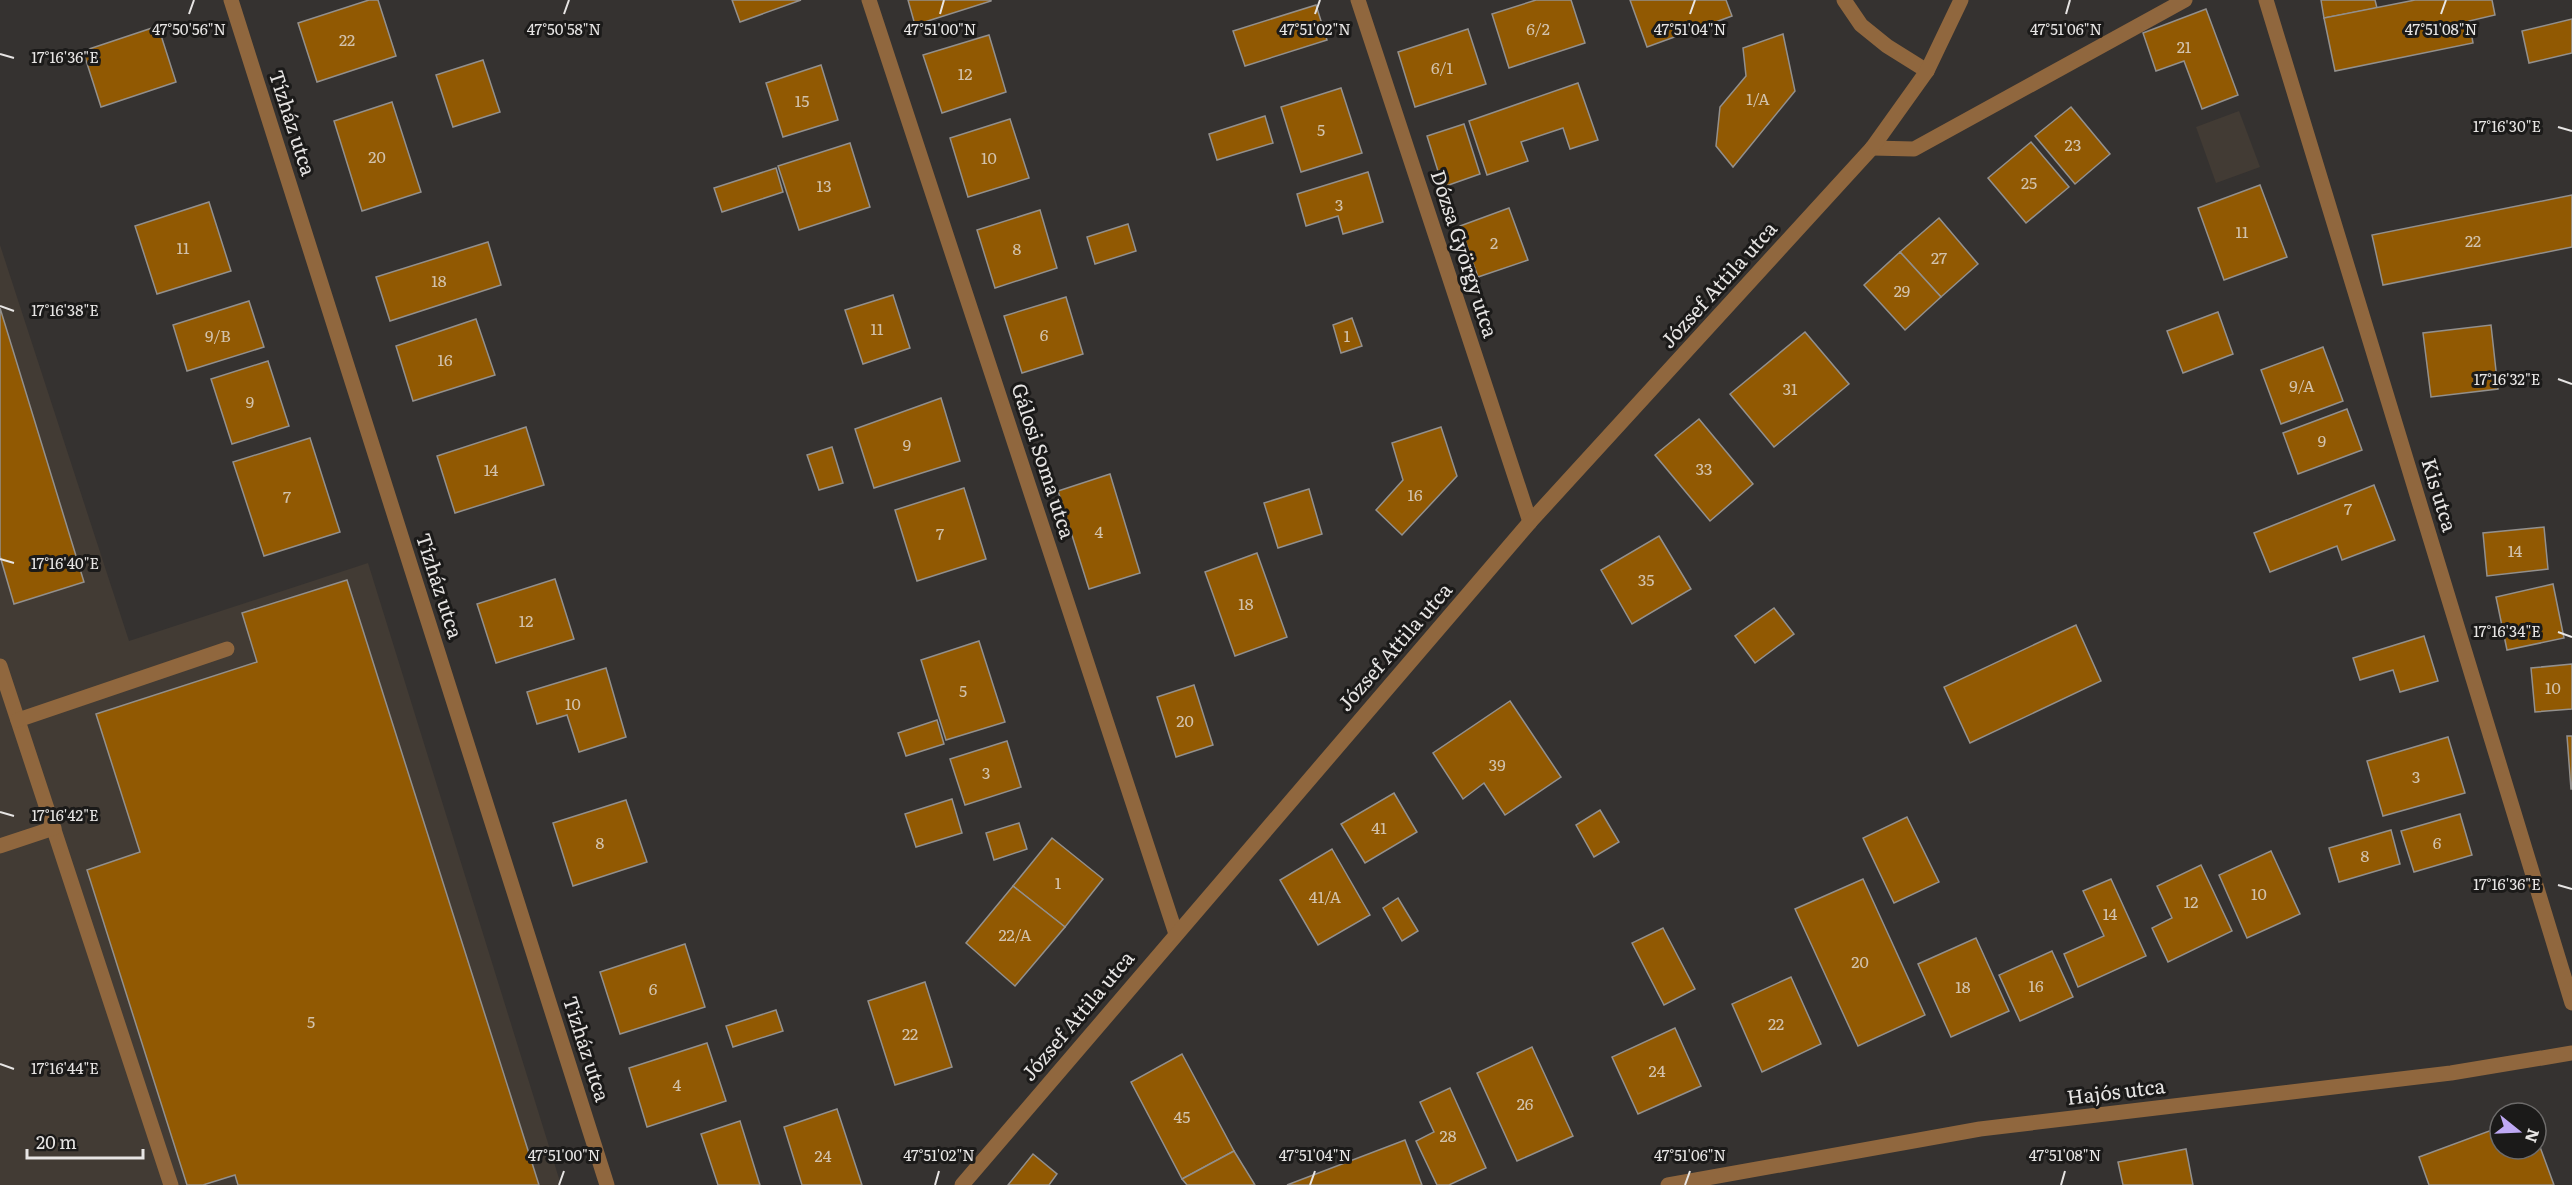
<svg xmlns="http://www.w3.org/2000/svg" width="2572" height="1185" font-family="Literata,serif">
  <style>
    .built { fill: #423b34 }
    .building { fill: #915902; stroke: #93908d; stroke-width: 1.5 }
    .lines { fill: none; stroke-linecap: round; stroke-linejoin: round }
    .service { stroke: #90673e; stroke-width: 15 }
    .minor { stroke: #90673e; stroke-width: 15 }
    .tertiary { stroke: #90673e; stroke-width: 15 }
    .ticks { fill: none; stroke: #e7e5e4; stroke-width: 2 }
    .labels { text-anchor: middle; stroke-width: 6; stroke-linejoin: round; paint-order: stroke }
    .number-label { font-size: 16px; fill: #d2c2ac }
    .street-label { font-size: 20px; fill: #e7e5e4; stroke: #1b1a19 }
    .ticks-label { font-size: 15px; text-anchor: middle; fill: #e7e5e4; stroke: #1b1a19; stroke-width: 6; stroke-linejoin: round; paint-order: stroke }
  </style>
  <rect width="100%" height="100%" fill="#353230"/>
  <!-- built -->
  <g class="built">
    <polygon points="2239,111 2260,167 2216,183 2196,127"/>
    <polygon points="0,245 129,641 368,563 561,1185 0,1185"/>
  </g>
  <!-- building -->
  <g class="building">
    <polygon points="369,0 378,0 396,56 317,82 298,23"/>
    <polygon points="732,0 801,0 740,22"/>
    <polygon points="908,0 991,0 991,1 915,25"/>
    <polygon points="1536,0 1571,0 1585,43 1509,68 1492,14"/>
    <polygon points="1630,0 1726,0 1732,16 1647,47"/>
    <polygon points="2321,0 2375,0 2377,8 2324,18"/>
    <polygon points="2415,0 2492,0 2495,15 2469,21 2473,43 2335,71 2324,18"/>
    <polygon points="1316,5 1327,40 1245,66 1233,31"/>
    <polygon points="2206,9 2238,95 2202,109 2184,61 2156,71 2143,33"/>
    <polygon points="2572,19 2572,53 2529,63 2522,31"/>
    <polygon points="158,26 176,82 101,107 83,51"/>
    <polygon points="1468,29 1486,84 1415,107 1398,52"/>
    <polygon points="1783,34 1795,91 1733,167 1716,146 1720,107 1746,76 1743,48"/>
    <polygon points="989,35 1006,92 942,113 923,55"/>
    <polygon points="483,60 500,112 453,127 436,75"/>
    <polygon points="821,65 838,120 783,137 766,83"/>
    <polygon points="1578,83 1598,140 1570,149 1563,128 1521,142 1528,161 1487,175 1469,121"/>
    <polygon points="1341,88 1362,153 1301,172 1281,107"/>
    <polygon points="392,102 421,192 362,211 334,121"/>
    <polygon points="2071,107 2110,154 2075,184 2035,136"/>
    <polygon points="1265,116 1273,143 1217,160 1209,134"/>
    <polygon points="1010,119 1029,178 968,197 950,138"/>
    <polygon points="1464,124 1480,174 1443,187 1427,136"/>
    <polygon points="2031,142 2069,187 2026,223 1988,178"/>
    <polygon points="850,143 870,207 799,230 778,166"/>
    <polygon points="776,168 783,192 722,212 714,188"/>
    <polygon points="1368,172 1383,222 1343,234 1338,216 1306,226 1297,194"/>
    <polygon points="2260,185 2287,257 2224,280 2198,208"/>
    <polygon points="2572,195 2572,247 2383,285 2372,235"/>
    <polygon points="209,202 231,271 157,294 135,226"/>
    <polygon points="1509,208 1528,260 1478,277 1460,226"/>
    <polygon points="1040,210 1057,268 995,288 977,230"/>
    <polygon points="1939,218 1978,264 1941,297 1900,252"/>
    <polygon points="1128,224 1136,251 1095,264 1087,237"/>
    <polygon points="488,242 501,285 390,321 376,277"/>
    <polygon points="1900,252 1941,297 1905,330 1864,285"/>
    <polygon points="893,295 910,348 863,364 845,310"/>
    <polygon points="1066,297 1083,354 1022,373 1004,316"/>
    <polygon points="249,301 264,347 187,371 173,325"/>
    <polygon points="0,308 84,582 14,604 0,556"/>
    <polygon points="2218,312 2233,354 2183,373 2167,331"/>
    <polygon points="1352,318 1362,346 1341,353 1333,325"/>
    <polygon points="476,319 495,375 413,401 396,346"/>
    <polygon points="2491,325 2498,389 2431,397 2423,333"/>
    <polygon points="1805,332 1849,384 1774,447 1730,394"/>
    <polygon points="2323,347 2343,401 2281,424 2261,370"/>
    <polygon points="268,361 289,426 232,444 211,379"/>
    <polygon points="941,398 960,461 874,488 855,429"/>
    <polygon points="2347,409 2362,450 2298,474 2283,433"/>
    <polygon points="1699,419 1753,484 1710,521 1655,455"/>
    <polygon points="526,427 544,485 455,513 437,456"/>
    <polygon points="1441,427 1457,476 1402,535 1376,510 1403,480 1392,443"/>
    <polygon points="310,438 340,532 264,556 233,462"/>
    <polygon points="832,447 843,483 819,490 807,455"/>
    <polygon points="1110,474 1140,573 1089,589 1058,491"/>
    <polygon points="2374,485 2395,540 2342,560 2337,546 2270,572 2254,533"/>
    <polygon points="964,488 986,559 917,581 895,510"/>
    <polygon points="1309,489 1322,534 1278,548 1264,503"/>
    <polygon points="2544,527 2548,569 2487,576 2483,533"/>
    <polygon points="1659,536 1691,589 1632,624 1601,570"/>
    <polygon points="1257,553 1287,637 1235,656 1205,572"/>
    <polygon points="555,579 574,639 496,663 477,604"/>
    <polygon points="347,580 539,1185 238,1185 235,1175 203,1185 187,1185 87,870 140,852 96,714 257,662 242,613"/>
    <polygon points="2553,584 2564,638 2507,650 2496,597"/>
    <polygon points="1774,608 1794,634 1755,663 1735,636"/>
    <polygon points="2076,625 2101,681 1970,743 1944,687"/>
    <polygon points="2424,636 2438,681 2400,692 2393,670 2360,680 2353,658"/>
    <polygon points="979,641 1005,722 946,740 921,660"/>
    <polygon points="2572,664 2572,709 2535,712 2531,668"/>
    <polygon points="606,668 626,737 579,752 567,715 537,724 527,692"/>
    <polygon points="1194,685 1213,745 1176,757 1157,697"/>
    <polygon points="1510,701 1561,777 1505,815 1484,783 1463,799 1433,753"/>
    <polygon points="937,720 944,744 906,756 898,733"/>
    <polygon points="2567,736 2572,736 2572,789 2571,789"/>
    <polygon points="2448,737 2465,793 2383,816 2367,761"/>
    <polygon points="1007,741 1021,787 965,805 950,759"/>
    <polygon points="1394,793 1417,832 1365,863 1341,824"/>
    <polygon points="952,799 962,833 916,847 905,814"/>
    <polygon points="626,800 647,862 573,886 553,823"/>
    <polygon points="1600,810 1619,842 1594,857 1576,825"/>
    <polygon points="2460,814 2472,855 2414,872 2401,831"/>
    <polygon points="1907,817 1939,882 1894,903 1863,838"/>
    <polygon points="1019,823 1027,849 994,860 986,833"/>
    <polygon points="2391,830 2400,864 2339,882 2329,848"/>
    <polygon points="1052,838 1103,879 1065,927 1013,886"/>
    <polygon points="1332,849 1370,915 1318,945 1280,880"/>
    <polygon points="2271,851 2300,914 2247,938 2219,875"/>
    <polygon points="2201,865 2232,931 2168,962 2152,928 2172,918 2157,886"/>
    <polygon points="1863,879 1925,1015 1858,1046 1795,909"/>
    <polygon points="2111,879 2146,956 2078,987 2064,954 2104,936 2083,891"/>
    <polygon points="1013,886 1065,927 1015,986 966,943"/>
    <polygon points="1398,898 1418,931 1402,941 1383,908"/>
    <polygon points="1663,928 1695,989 1664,1005 1632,943"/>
    <polygon points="1976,938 2009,1011 1951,1037 1918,964"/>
    <polygon points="685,944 705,1007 620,1034 600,972"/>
    <polygon points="2052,951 2073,997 2020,1021 1999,975"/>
    <polygon points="1791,977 1821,1044 1762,1072 1732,1004"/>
    <polygon points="925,982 952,1067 895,1085 868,1001"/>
    <polygon points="776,1010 783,1031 733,1047 726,1026"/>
    <polygon points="1675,1028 1701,1086 1638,1114 1612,1057"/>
    <polygon points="707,1043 726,1101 647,1127 629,1068"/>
    <polygon points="1532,1047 1573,1136 1517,1161 1477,1073"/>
    <polygon points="1182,1054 1234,1151 1182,1179 1131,1082"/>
    <polygon points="1450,1088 1486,1168 1449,1185 1437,1185 1416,1141 1434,1132 1420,1102"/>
    <polygon points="837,1109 862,1185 802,1185 784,1127"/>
    <polygon points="740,1121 760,1185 718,1185 701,1134"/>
    <polygon points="2500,1127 2500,1149 2536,1149 2536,1136 2554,1185 2429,1185 2419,1157"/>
    <polygon points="1405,1140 1422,1185 1287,1185"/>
    <polygon points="2186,1149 2193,1185 2123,1185 2118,1162"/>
    <polygon points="1234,1151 1255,1185 1187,1185 1182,1179"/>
    <polygon points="1033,1154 1057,1174 1049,1185 1008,1185"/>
  </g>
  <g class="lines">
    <!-- service -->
    <g class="service">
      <polyline points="0,666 171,1185"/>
      <polyline points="18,720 227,649"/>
      <polyline points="0,846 54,828"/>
    </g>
    <!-- minor -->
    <g class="minor">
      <polyline points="231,0 607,1185"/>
      <polyline points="869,0 1176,934"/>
      <polyline points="1358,0 1530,522"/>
      <polyline points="1844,0 1861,25 1887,46 1927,71"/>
      <polyline points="2266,0 2572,1003"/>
      <polyline points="1872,148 1914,149 2185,0"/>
      <polyline points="1668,1185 1980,1129 2451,1073 2572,1053"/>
    </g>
    <!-- tertiary -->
    <polyline class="tertiary" points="962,1185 1530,522 1872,148 1927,71 1961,0"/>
  </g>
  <!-- ticks -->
  <path class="ticks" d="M 189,14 L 194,0M 564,14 L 569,0M 940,14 L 944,0M 1315,14 L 1320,0M 1690,14 L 1695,0M 2066,14 L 2070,0M 2441,14 L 2446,0M 0,54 L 14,58M 2558,127 L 2572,131M 0,306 L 14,311M 2558,379 L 2572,384M 0,559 L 14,563M 2558,632 L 2572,637M 0,812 L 14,816M 2558,885 L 2572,889M 0,1064 L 14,1069M 559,1185 L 564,1171M 935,1185 L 939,1171M 1310,1185 L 1315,1171M 1685,1185 L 1690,1171M 2061,1185 L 2065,1171"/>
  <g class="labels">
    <!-- number labels -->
    <g class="number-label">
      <text x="1538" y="35">6/2</text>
      <text x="347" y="46">22</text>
      <text x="2184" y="53">21</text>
      <text x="1442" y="74">6/1</text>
      <text x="965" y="80">12</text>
      <text x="1758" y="105">1/A</text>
      <text x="802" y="107">15</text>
      <text x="1321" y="136">5</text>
      <text x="2073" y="151">23</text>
      <text x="377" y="163">20</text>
      <text x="989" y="164">10</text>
      <text x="2029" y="189">25</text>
      <text x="824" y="192">13</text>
      <text x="1339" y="211">3</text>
      <text x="2242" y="238">11</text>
      <text x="2473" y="247">22</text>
      <text x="1494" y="249">2</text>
      <text x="183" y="254">11</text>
      <text x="1017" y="255">8</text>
      <text x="1939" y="264">27</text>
      <text x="439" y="287">18</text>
      <text x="1902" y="297">29</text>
      <text x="877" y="335">11</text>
      <text x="1044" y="341">6</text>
      <text x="218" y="342">9/B</text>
      <text x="1347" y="342">1</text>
      <text x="445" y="366">16</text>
      <text x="2302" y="392">9/A</text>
      <text x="1790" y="395">31</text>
      <text x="250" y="408">9</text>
      <text x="2322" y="447">9</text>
      <text x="907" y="451">9</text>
      <text x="1704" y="475">33</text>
      <text x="491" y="476">14</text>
      <text x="1415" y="501">16</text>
      <text x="287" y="503">7</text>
      <text x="2348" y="515">7</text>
      <text x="1099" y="538">4</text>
      <text x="940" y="540">7</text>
      <text x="2515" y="557">14</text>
      <text x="1646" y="586">35</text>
      <text x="1246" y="610">18</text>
      <text x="526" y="627">12</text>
      <text x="2553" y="694">10</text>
      <text x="963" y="697">5</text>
      <text x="573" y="710">10</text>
      <text x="1185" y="727">20</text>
      <text x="1497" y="771">39</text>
      <text x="986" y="779">3</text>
      <text x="2416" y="783">3</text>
      <text x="1379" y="834">41</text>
      <text x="600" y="849">8</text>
      <text x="2437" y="849">6</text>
      <text x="2365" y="862">8</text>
      <text x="1058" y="889">1</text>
      <text x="2259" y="900">10</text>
      <text x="1325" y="903">41/A</text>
      <text x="2191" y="908">12</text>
      <text x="2110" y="920">14</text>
      <text x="1015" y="941">22/A</text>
      <text x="1860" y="968">20</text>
      <text x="2036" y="992">16</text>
      <text x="1963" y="993">18</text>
      <text x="653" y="995">6</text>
      <text x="311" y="1028">5</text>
      <text x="1776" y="1030">22</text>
      <text x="910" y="1040">22</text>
      <text x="1657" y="1077">24</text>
      <text x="677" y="1091">4</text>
      <text x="1525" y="1110">26</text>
      <text x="1182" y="1123">45</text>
      <text x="1448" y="1142">28</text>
      <text x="823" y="1162">24</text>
    </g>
    <!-- street labels -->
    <g class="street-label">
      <text transform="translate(292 123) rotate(72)" y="7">Tízház utca</text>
      <text transform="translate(1464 254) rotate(72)" y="7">Dózsa György utca</text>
      <text transform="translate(1719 285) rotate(-48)" y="7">József Attila utca</text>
      <text transform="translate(1043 461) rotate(72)" y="7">Gálosi Soma utca</text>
      <text transform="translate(2439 495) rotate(73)" y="7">Kis utca</text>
      <text transform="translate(439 586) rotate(72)" y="7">Tízház utca</text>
      <text transform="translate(1395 647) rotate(-49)" y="7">József Attila utca</text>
      <text transform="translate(1078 1016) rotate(-50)" y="7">József Attila utca</text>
      <text transform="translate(586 1049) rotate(72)" y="7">Tízház utca</text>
      <text transform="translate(2116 1092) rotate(-7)" y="7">Hajós utca</text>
    </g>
  </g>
  <g class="ticks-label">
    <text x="189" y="35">47°50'56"N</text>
    <text x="564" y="35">47°50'58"N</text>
    <text x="940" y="35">47°51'00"N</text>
    <text x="1315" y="35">47°51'02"N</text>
    <text x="1690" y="35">47°51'04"N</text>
    <text x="2066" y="35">47°51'06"N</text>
    <text x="2441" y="35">47°51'08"N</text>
    <text x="65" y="63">17°16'36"E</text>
    <text x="2507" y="132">17°16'30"E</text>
    <text x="65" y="316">17°16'38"E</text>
    <text x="2507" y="385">17°16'32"E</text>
    <text x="65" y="569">17°16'40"E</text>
    <text x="2507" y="637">17°16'34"E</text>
    <text x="65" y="821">17°16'42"E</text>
    <text x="2507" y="890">17°16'36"E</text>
    <text x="65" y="1074">17°16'44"E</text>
    <text x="564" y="1161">47°51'00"N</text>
    <text x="939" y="1161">47°51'02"N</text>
    <text x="1315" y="1161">47°51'04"N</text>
    <text x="1690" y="1161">47°51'06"N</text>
    <text x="2065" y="1161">47°51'08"N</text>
  </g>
  <!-- north arrow -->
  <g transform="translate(2518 1131) rotate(108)"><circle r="28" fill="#1b1a19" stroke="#6d6b6a" stroke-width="1.5"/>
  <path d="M0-4.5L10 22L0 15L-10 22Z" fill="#bfa9f4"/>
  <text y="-9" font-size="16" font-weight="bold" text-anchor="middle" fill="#e7e5e4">N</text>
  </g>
  <!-- scale -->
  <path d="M27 1149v9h116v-9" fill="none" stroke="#e7e5e4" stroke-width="3"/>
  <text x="36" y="1149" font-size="18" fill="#e7e5e4" stroke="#1b1a19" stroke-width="4.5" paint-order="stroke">20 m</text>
</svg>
